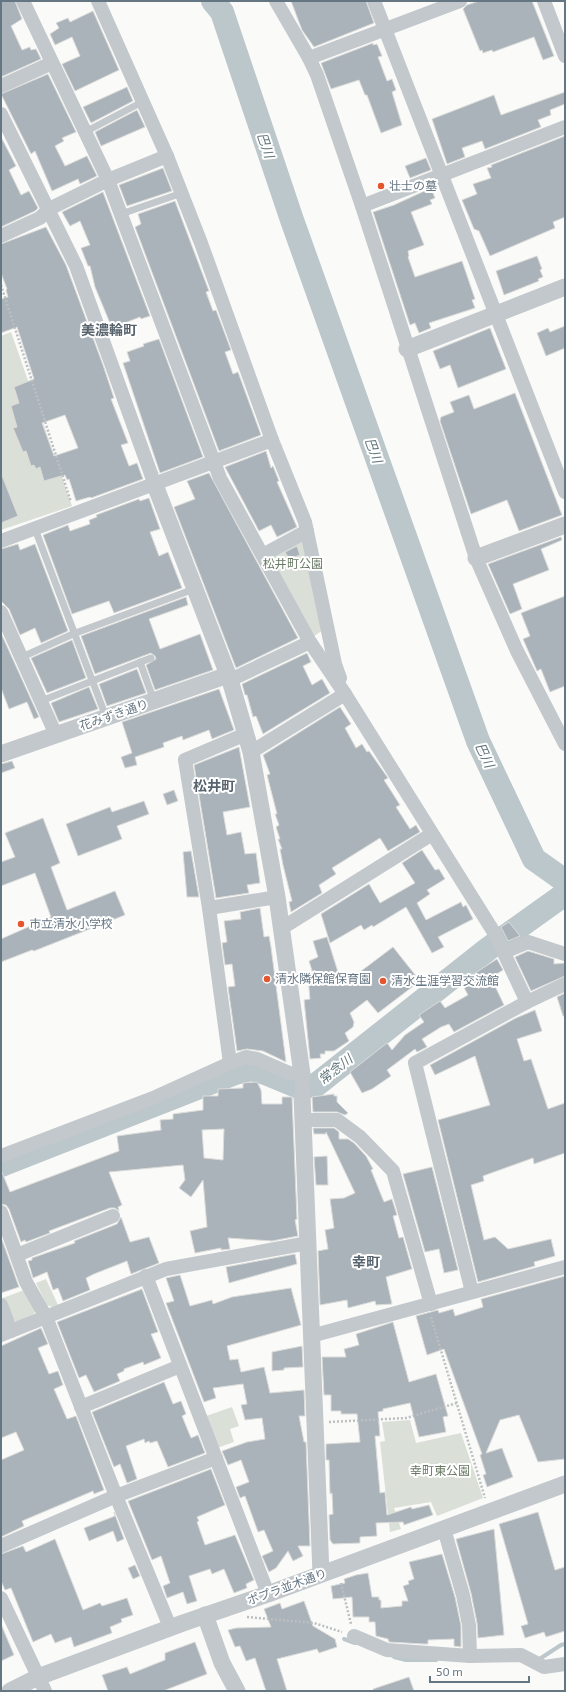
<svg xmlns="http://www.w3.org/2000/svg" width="566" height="1692" font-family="'Exo 2','Noto Sans JP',sans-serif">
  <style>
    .green { fill: #dadfd7 }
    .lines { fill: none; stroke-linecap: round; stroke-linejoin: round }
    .stream { stroke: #bbc7cb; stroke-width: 4 }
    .river { stroke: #bbc7cb; stroke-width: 24 }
    .building { fill: #aab3b9; stroke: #dcdcda; fill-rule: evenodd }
    .path { stroke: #bbbfc2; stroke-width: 2.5; stroke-dasharray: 2 2; stroke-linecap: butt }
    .service { stroke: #c3c8cc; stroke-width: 7 }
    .minor { stroke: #c3c8cc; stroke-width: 14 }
    .tertiary { stroke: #c3c8cc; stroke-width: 17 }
    .poi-dot { fill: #e4572e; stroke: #fff; stroke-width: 1.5 }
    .labels { text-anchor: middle; stroke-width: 4; stroke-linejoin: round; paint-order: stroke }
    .poi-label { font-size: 12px; fill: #657683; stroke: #fff; text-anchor: start }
    .park-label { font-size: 12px; fill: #687a64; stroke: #fff }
    .street-label { font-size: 12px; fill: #657683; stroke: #fff }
    .water-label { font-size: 13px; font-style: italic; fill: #60757c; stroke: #fff }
    .quarter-label { font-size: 14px; font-weight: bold; fill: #57646e; stroke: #fff }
  </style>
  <rect width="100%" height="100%" fill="#fafaf8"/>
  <!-- green -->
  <g class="green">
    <polygon points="11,332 72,506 1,530 1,336"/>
    <polygon points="305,538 325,629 311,638 269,556"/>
    <polygon points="46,1279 58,1305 52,1307 47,1305 36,1283"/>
    <polygon points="24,1290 36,1308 34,1314 17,1322 11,1319 3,1298"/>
    <polygon points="232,1407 239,1426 230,1429 234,1442 217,1448 206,1416"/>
    <polygon points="410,1420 416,1443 461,1433 483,1498 437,1516 431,1502 394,1508 401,1529 390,1532 380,1442 385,1441 382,1422"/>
  </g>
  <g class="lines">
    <!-- stream -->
    <g class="stream">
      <polyline points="344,1639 355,1643"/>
      <polyline points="394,1657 406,1660 436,1660"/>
      <polyline points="538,1660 561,1645 565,1644"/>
    </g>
    <!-- river -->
    <g class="river">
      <polyline points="213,1 222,12 292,220 478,741 534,859 565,881"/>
      <polyline points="1,1165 235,1073 251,1069 265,1073 299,1087 316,1085 488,949 565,894"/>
    </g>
  </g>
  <!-- building -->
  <g class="building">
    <polygon points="1,1 15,1 22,19 11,26 22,50 30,47 31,50 36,49 41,59 1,77"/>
    <polygon points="291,1 366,1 374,23 314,47 302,30"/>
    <polygon points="479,1 532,1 554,56 543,60 534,37 493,52 492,50 483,53 482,50 480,51 463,9 467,5"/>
    <polygon points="93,11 119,70 75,91 62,64 80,56 72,37 55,45 50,34 59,28 56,23 68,18 70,22"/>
    <polygon points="373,43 373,45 377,44 382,56 378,57 387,81 392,79 396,90 392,92 402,125 381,133 367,95 365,95 359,80 331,89 321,63"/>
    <polygon points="48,74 76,132 62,138 64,141 55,146 65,166 87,156 97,176 80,184 78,179 52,191 35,151 31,154 1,94"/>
    <polygon points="127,87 133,101 91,123 83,107"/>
    <polygon points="565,92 565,104 550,110 551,115 538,120 541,127 485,149 482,141 462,148 465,157 447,164 432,119 494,95 501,115"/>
    <polygon points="137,110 145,127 101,146 95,132"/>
    <polygon points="565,136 565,217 553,222 555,228 490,256 479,231 474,229 462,200 477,194 473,184 491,178 487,168 492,167 491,165"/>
    <polygon points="1,137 16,166 9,170 21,195 29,191 38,208 35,211 1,227"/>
    <polygon points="426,158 431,170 410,178 405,166"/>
    <polygon points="163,168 172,191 127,206 119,185"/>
    <polygon points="431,188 435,198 430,200 432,204 411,212 424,245 408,251 409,256 408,257 415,277 462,261 475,299 472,300 475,308 429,323 431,328 419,333 415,323 410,325 373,212 394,205"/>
    <polygon points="103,192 150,316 141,319 140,317 112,328 95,287 90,266 88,266 81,248 90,245 80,221 70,226 62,212"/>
    <polygon points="175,201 209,291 206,292 213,311 216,310 231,350 225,352 233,374 238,372 261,435 219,451 135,227 141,224 138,214"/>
    <path d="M 46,227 L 66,265 L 103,365 L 114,398 L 111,399 L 128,443 L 121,445 L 129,466 L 137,463 L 143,479 L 91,498 L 90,497 L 76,501 L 69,479 L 67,480 L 65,475 L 44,481 L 40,467 L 36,469 L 34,465 L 31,466 L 26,451 L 23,452 L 13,428 L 17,427 L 11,406 L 19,403 L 14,387 L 34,379 L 17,327 L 1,333 L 1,299 L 8,297 L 6,290 L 7,289 L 1,273 L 1,244 ZM 65,415 L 78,448 L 54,456 L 42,423 Z"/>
    <polygon points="537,256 542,269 540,270 543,277 538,279 539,281 504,295 496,271"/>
    <polygon points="565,326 565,348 546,356 537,333 548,328 550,332"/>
    <polygon points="490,328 506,369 458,388 450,365 440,369 433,351"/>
    <polygon points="159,339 203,457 160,473 123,363 130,361 127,352 144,346 143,344"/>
    <polygon points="515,393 562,515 519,531 507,500 471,514 440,421 441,417 454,412 450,402 469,395 474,409"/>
    <polygon points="266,451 271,468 273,466 279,481 277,482 297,527 277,537 271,525 259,531 225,467"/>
    <polygon points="1,473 18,516 1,523"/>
    <polygon points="209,473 298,638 236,668 174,507 195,499 187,481"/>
    <polygon points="149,498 160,529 150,532 159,556 168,552 182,588 114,613 109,601 72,614 43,535 68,525 70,531 90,524 89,520 97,517 96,515 139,499 140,501"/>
    <polygon points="561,537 562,540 541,549 549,570 513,584 522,609 510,614 488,564"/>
    <polygon points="18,544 20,550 35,544 68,631 41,643 35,628 20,635 9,609 1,601 1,549"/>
    <polygon points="297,546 300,555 289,559 285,552"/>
    <polygon points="565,596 565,686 550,692 541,669 537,671 523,639 530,636 521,613"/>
    <polygon points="186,597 188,605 149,619 160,649 200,634 213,670 155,690 146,665 156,659 155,656 151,653 95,674 81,636"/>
    <polygon points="1,633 39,717 34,719 27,702 9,709 1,688"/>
    <polygon points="72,640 86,678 47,693 31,658"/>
    <polygon points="307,653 311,662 303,666 312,685 322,679 330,693 263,734 256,716 253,717 247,695 245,695 242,684"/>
    <polygon points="137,669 146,693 107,706 99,684"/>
    <polygon points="89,687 98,709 59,722 51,703"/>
    <polygon points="219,689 234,730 212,739 209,730 183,740 182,736 163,743 164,747 135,757 137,765 125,768 121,757 132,753 122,722"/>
    <polygon points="340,707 351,724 345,728 356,748 362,744 367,752 369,751 388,778 384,780 400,805 396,807 410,829 416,825 420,832 388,851 380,838 332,868 336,874 319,885 322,893 291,912 289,902 292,901 283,865 280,849 282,849 278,839 280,839 276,827 279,825 275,814 277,814 267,775 270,774 263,755"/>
    <polygon points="239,747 250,807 223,812 227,835 241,832 245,854 256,853 260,883 247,885 249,893 216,898 194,765"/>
    <polygon points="12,761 15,768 1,773 1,764"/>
    <polygon points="174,790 178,801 167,805 163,794"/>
    <polygon points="144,801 149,814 117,826 122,839 78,856 66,824 110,807 112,812"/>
    <polygon points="43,818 60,863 51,867 67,910 115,891 125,915 34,951 32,950 1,962 1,939 51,917 35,873 1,886 1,862 15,857 5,833"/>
    <polygon points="422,850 435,870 439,869 445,879 427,890 430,894 417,903 426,920 461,902 463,907 466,905 473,919 438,937 444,947 432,953 406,907 373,927 372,925 364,930 361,925 330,943 321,914 369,884 380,903 415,883 402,863"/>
    <polygon points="191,851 199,897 187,897 183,852"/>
    <polygon points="260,908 264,937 269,936 271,947 286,1062 263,1051 247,1049 237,1051 228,987 235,986 232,964 225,965 222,943 227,942 224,921 241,919 240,912"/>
    <polygon points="509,922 520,936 508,941 501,927"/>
    <polygon points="327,937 338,972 340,972 344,984 393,947 420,981 378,1013 367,1000 350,1013 354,1022 353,1027 345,1033 349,1041 334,1051 325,1051 325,1054 320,1054 321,1058 310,1059 304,1000 310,999 308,978 314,977 309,961 318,957 313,941"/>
    <polygon points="528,951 554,959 554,964 565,963 565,976 531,991 515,957"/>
    <polygon points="497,959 503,970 495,975 498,982 494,984 504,1005 454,1032 449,1024 441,1027 422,1039 427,1047 417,1052 415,1049 387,1070 391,1076 372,1089 362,1093 350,1072 387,1043 392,1050 405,1035 424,1022 419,1015 440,1001 445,1008 468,995 461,982"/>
    <polygon points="565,993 565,1016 563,1016 557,997"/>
    <polygon points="535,1010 542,1031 517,1039 524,1061 531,1059 548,1109 565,1103 565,1153 534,1164 533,1158 483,1176 484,1181 471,1185 484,1240 495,1237 508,1249 551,1239 555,1256 534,1262 535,1266 478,1282 438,1120 490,1105 475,1056 435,1075 430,1065 516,1018"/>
    <path d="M 257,1082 L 261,1090 L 262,1104 L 282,1104 L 282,1097 L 292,1097 L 297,1219 L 295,1220 L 298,1236 L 272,1241 L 228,1238 L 230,1249 L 221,1250 L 221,1248 L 195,1253 L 190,1231 L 207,1227 L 203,1180 L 191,1197 L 179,1188 L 185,1180 L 183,1165 L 109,1172 L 122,1205 L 118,1207 L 119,1211 L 115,1208 L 110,1208 L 49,1231 L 50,1233 L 26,1242 L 25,1240 L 21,1242 L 9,1209 L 6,1205 L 1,1204 L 1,1170 L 10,1192 L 119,1151 L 117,1136 L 161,1130 L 160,1120 L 173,1119 L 173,1114 L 203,1110 L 203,1096 L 218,1096 L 218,1089 L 243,1088 L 243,1083 ZM 224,1129 L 223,1160 L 204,1158 L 202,1130 Z"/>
    <polygon points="334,1094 334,1096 337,1096 337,1102 348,1113 345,1115 337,1112 313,1112 312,1097"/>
    <polygon points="313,1128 334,1128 339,1132 339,1139 348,1139 354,1143 366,1156 373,1169 371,1170 384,1202 392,1199 397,1215 393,1216 399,1238 403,1237 412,1269 386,1277 392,1304 376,1305 375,1301 348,1308 347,1300 320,1305 318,1251 328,1249 325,1230 334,1228 330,1199 344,1198 355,1193 326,1132 326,1134 314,1134"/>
    <polygon points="327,1156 328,1185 316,1185 314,1157"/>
    <polygon points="432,1167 458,1270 444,1273 439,1249 425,1252 403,1174"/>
    <polygon points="121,1217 130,1242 149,1237 159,1263 131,1274 127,1261 94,1274 86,1278 90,1290 63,1301 58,1288 53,1290 47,1272 33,1278 28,1261 32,1260 32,1258 75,1243 74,1241 117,1224"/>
    <polygon points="1,1237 19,1287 1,1293"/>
    <polygon points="295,1254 297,1264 229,1283 226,1267"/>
    <polygon points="180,1275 190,1306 212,1300 213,1304 232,1297 291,1288 301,1325 227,1346 230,1360 238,1359 241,1372 264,1367 270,1393 304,1390 305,1416 299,1416 304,1442 306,1442 310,1546 298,1546 303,1556 293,1561 288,1551 276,1568 269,1572 262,1556 273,1551 264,1530 258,1532 245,1496 240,1498 236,1487 249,1482 241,1460 228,1465 222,1451 247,1442 265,1439 262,1418 245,1420 241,1405 247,1404 243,1384 213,1388 216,1398 204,1402 166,1303 174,1301 166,1278"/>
    <polygon points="565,1276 565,1459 538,1462 519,1415 500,1420 486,1453 502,1448 513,1477 487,1487 483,1475 486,1474 480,1455 482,1454 444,1349 427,1355 416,1316 438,1310 439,1313 453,1309 455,1316 483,1307 481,1299"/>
    <polygon points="142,1289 158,1332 151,1334 161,1358 144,1365 143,1362 124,1369 124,1371 117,1374 120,1381 94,1392 86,1375 79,1378 57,1322"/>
    <polygon points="393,1322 409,1382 436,1374 448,1416 443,1417 446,1432 419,1437 410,1403 383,1409 383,1411 378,1412 380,1436 375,1436 380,1493 385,1492 387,1515 411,1507 412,1509 429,1505 433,1515 404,1525 403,1522 376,1523 377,1536 360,1537 360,1543 333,1544 330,1540 329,1515 333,1514 332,1493 330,1494 329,1460 326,1460 326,1444 360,1442 357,1414 341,1414 341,1411 331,1411 331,1395 324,1395 322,1357 346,1357 344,1349 359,1345 356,1334"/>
    <polygon points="41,1328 48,1344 38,1348 49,1374 58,1371 63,1385 54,1389 67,1419 76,1416 104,1490 94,1494 93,1491 22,1521 24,1526 1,1537 1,1460 24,1450 16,1432 1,1438 1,1346"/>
    <polygon points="302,1346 303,1367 284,1368 284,1370 272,1371 272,1352"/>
    <polygon points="164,1382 173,1404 181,1401 186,1414 182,1416 191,1438 198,1435 205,1453 168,1467 157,1441 150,1443 149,1441 145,1443 144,1439 126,1446 137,1479 127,1483 120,1464 114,1467 92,1412"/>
    <polygon points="211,1469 225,1505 197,1517 199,1521 197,1522 205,1545 235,1535 254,1580 246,1584 247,1588 234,1593 224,1569 212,1574 210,1569 189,1576 197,1601 187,1604 183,1592 167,1598 163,1586 170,1583 161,1556 152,1560 128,1501"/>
    <polygon points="114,1512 124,1539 117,1542 113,1531 89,1541 84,1528 115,1516"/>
    <polygon points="538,1512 555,1570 565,1567 565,1631 546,1637 544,1632 525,1638 521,1626 528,1624 499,1524"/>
    <polygon points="494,1529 504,1635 478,1638 477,1623 471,1593 456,1539"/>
    <polygon points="55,1539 83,1610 100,1603 102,1606 127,1598 133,1615 121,1619 122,1622 110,1627 112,1633 74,1647 71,1637 55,1643 51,1634 33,1642 11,1588 5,1590 1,1581 1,1554 23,1546 26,1552"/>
    <polygon points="442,1554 455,1597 461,1626 461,1647 454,1646 454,1639 428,1640 428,1644 424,1644 389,1642 388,1639 376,1636 375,1622 369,1622 369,1617 353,1617 352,1597 333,1599 331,1586 345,1583 344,1579 356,1575 368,1573 372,1597 379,1597 379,1600 381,1600 381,1608 402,1606 402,1601 408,1601 403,1586 409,1584 408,1581 414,1579 409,1562"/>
    <polygon points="135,1565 140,1576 133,1579 128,1568"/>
    <polygon points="304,1601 313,1626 335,1639 337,1647 319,1653 317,1649 277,1659 287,1691 266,1691 255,1658 246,1661 240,1646 235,1647 228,1630 236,1628 271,1627 264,1609 280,1603 282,1609"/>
    <polygon points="1,1624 14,1655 1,1661"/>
    <polygon points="195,1642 207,1674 163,1691 108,1691 102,1675 127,1667 130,1674 165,1660 165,1653"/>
    <polygon points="409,1677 414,1691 374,1691 373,1689"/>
  </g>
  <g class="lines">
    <!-- path -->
    <g class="path">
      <polyline points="1,285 71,502"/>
      <polyline points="431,1317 485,1498"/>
      <polyline points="329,1422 406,1418 457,1403"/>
      <polyline points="341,1583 351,1624"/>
      <polyline points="247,1617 314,1623 342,1632"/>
    </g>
    <!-- service -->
    <g class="service">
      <polyline points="85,132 144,101"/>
      <polyline points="121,214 182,193"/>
      <polyline points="35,529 106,717"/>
      <polyline points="22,657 73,634 194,589"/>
      <polyline points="140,662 154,701"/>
      <polyline points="41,701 151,658"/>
    </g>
    <!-- minor -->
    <g class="minor">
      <polyline points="23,1 108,180 220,478 310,642 345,694 495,934 527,1002"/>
      <polyline points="98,1 167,156 201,243 272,440 305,522 335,664 340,678"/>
      <polyline points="276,1 309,58 317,75 362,206 476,558 517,651 565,744"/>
      <polyline points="374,1 565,492"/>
      <polyline points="544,1 565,56"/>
      <polyline points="309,58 460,1"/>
      <polyline points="1,86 52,63"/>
      <polyline points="1,114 76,266 155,485"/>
      <polyline points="362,206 565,127"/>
      <polyline points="1,236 40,218 49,209 108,180 167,156"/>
      <polyline points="1,541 272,440"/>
      <polyline points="263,555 307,531"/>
      <polyline points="1,612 56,735"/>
      <polyline points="230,680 310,642"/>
      <polyline points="251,752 345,694"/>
      <polyline points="209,908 277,897"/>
      <polyline points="282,928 432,834"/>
      <polyline points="504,952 528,942 565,954"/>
      <polyline points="230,1063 209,908 185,760 246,734"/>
      <polyline points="303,1120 337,1120 360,1137 393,1171 431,1304"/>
      <polyline points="1,1156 153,1098 230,1063 246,1057 257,1059 289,1073 302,1074 302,1095"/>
      <polyline points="1,1212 26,1282 46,1317 116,1496 170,1627"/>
      <polyline points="17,1255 113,1216"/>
      <polyline points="146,1276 268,1594"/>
      <polyline points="472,1292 415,1063 527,1002 565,984"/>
      <polyline points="1,1305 11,1331"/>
      <polyline points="1,1335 166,1269 308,1243"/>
      <polyline points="311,1336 565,1267"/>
      <polyline points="81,1407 180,1366"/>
      <polyline points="444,1529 463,1595 469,1625 470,1656"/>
      <polyline points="1,1546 116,1496 216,1458"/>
      <polyline points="1,1598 45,1691"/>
      <polyline points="354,1636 387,1650 470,1656 521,1655 544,1667 565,1664"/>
    </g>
    <!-- tertiary -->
    <g class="tertiary">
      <polyline points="407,349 565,287"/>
      <polyline points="155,485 230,680 251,752 277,897 302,1074"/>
      <polyline points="476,558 565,525"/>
      <polyline points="1,754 228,675"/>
      <polyline points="302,1095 321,1574"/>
      <polyline points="205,1615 222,1663 237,1691"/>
      <polyline points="10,1691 38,1677 183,1623 268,1594 565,1484"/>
    </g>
  </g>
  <!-- markers -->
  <g class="poi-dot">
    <circle cx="381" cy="186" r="4"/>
    <circle cx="21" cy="924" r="4"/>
    <circle cx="267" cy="979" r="4"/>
    <circle cx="383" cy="981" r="4"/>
  </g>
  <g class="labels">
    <!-- poi labels -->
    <g class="poi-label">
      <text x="389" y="190">壮士の墓</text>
      <text x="29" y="928">市立清水小学校</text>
      <text x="275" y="983">清水隣保館保育園</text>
      <text x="391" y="985">清水生涯学習交流館</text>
    </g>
    <!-- park labels -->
    <g class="park-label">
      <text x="293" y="568">松井町公園</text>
      <text x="440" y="1475">幸町東公園</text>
    </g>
    <!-- street labels -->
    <g class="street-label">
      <text transform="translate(114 715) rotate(-19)" y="4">花みずき通り</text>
      <text transform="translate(287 1587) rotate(-20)" y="4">ポプラ並木通り</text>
    </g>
    <!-- water labels -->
    <g class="water-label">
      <text transform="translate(266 145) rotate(71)" y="5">巴川</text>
      <text transform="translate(374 450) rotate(70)" y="5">巴川</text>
      <text transform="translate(485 755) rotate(65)" y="5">巴川</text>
      <text transform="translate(335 1069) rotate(-38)" y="5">常念川</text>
    </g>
    <!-- quarter labels -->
    <g class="quarter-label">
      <text x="109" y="335">美濃輪町</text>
      <text x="214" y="791">松井町</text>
      <text x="366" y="1267">幸町</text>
    </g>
  </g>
  <!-- border -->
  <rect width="566" height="1692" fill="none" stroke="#657683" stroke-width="4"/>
  <!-- scale -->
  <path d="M430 1676v6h99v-6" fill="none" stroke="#657683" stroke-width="2"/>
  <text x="436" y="1676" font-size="12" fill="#657683" stroke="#ffffff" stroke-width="3" paint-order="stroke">50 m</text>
</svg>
